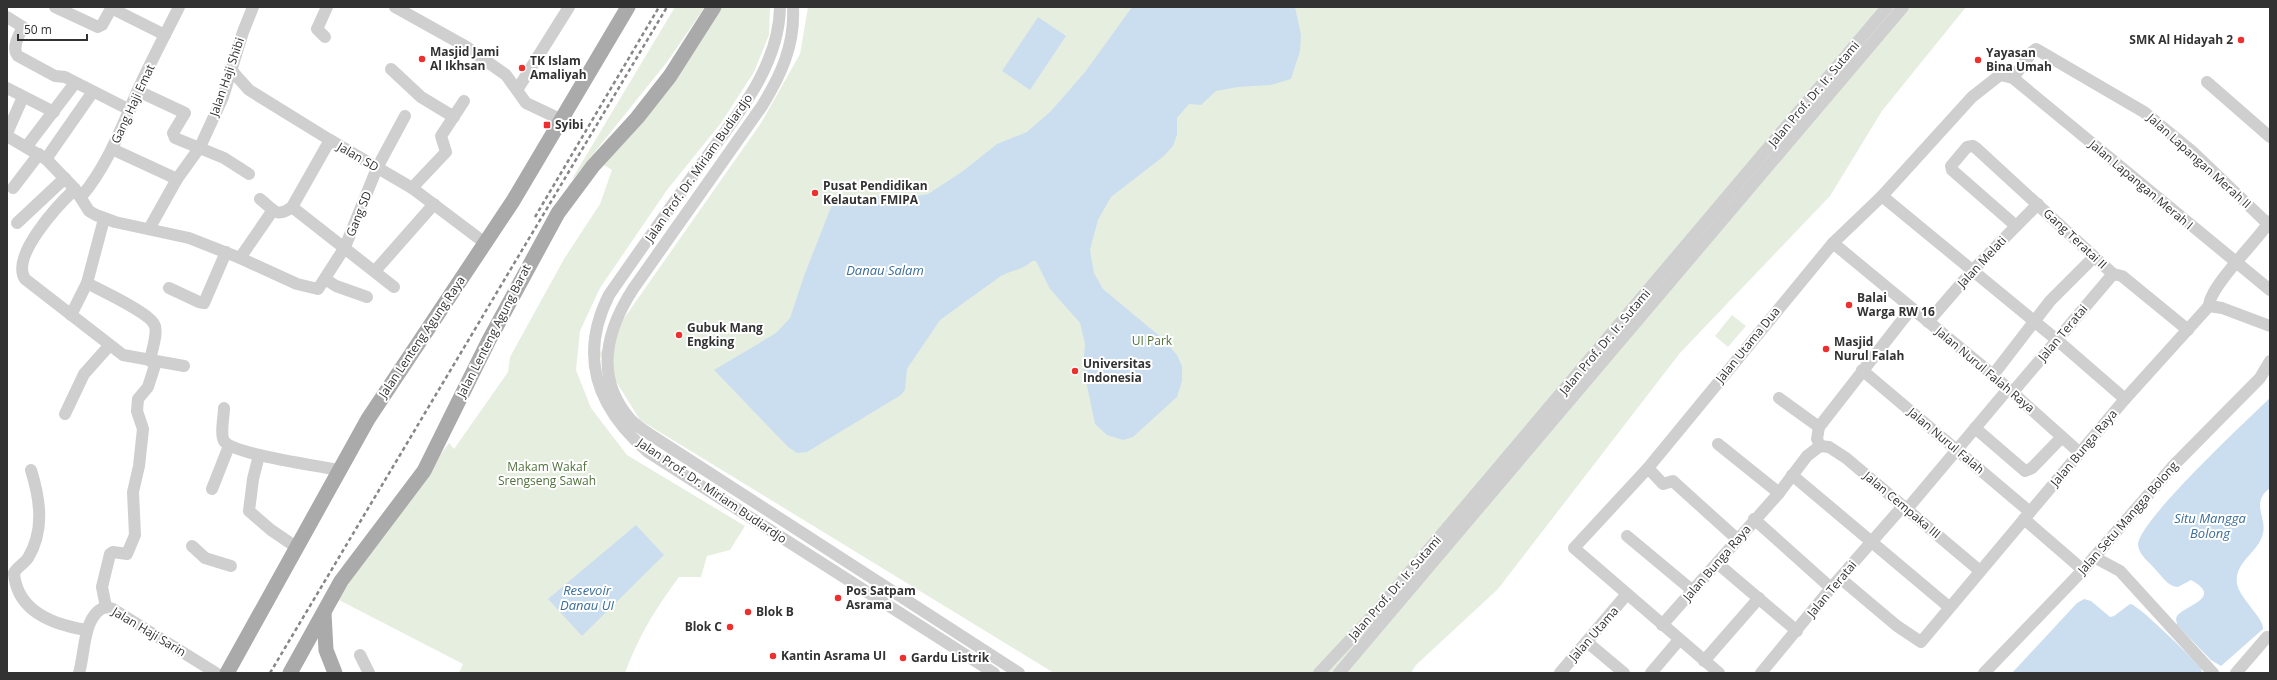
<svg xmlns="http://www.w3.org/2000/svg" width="2277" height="680" font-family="'Open Sans',sans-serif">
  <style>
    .green { fill: #e6efdf }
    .water { fill: #cbdeef }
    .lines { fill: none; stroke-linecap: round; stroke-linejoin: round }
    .minor { stroke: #cfcfcf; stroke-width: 12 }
    .major { stroke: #aaa; stroke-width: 15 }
    .rail { stroke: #878787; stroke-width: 2.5; stroke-dasharray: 4 3; stroke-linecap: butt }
    .poi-dot { fill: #ed2f2f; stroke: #fff; stroke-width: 1.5 }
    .labels { text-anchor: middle; stroke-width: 4; stroke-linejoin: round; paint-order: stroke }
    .poi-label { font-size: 12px; font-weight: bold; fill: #323232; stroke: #fff; text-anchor: start }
    .street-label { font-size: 12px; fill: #323232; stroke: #fff }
    .park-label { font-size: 12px; fill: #51703c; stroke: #fff }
    .water-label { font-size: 13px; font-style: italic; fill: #3a6d99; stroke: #fff }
  </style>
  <rect width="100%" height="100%" fill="#fff"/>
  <!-- green -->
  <g class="green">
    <polygon points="675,7 705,7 667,62 574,178 572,179"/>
    <path d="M 721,7 L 770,7 L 769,35 L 754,72 L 721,123 L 667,190 L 600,288 L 580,331 L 576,370 L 591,408 L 627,455 L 745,526 L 730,550 L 707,556 L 701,577 L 679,577 C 654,611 640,634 625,673 L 459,673 L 463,664 L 337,599 L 449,443 L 454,449 L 508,372 L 510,357 L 564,259 L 600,204 L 612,170 L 602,164 Z"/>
    <polygon points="808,7 1966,7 1882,111 1830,196 1680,353 1498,589 1416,665 1411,673 1054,673 640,420 599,354 761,123 800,54"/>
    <polygon points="1732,315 1746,326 1728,347 1715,336"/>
  </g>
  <!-- water -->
  <g class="water">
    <path d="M 1132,7 L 1295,7 L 1301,35 L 1300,51 L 1291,79 L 1271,85 L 1238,87 L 1216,91 L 1201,105 L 1189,104 L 1177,118 L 1177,135 L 1173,146 L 1164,156 L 1111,197 L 1098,220 L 1090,250 L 1094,273 L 1103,289 L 1162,338 L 1177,355 L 1182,366 L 1182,381 L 1177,397 L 1133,437 L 1123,440 L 1107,435 L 1095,424 L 1083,367 L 1085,344 L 1080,323 L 1050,289 L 1036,261 L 1032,261 C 1023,270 1012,270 1001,276 L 940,320 L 907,369 L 905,390 L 901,395 L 807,452 L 797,453 L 788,447 L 714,370 L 776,333 L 790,318 L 804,276 L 831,207 L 837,202 L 855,196 L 912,197 L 928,194 L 963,171 L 997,144 L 1027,132 L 1051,111 L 1085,72 Z"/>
    <polygon points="1038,17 1066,36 1030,90 1002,71"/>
    <path d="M 2270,398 L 2270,488 C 2250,503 2267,517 2263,533 C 2259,553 2234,561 2237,584 C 2240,599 2264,618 2263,629 L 2221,666 L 2211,660 L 2177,625 C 2177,622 2175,619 2177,616 C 2185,605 2224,598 2191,580 L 2178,587 C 2168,587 2161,575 2155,569 C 2149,562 2138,554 2138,544 C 2140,520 2247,420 2270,398 Z"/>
    <polygon points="636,525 664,555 582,636 548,599"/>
    <path d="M 2084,599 L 2091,601 L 2110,617 L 2114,616 L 2130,604 C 2137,603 2193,659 2201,668 L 2202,673 L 2012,673 L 2077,603 Z"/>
  </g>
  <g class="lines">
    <!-- minor -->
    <g class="minor">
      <polyline points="55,7 98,27 102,25 112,7"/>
      <polyline points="395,7 465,46 506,75 526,103 562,120"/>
      <path d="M 780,7 C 779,70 732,121 697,170 C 668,211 638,253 609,295 C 578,357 597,408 648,452 L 994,673"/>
      <path d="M 793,7 C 795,45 781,75 762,106 L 633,289 C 606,331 594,377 630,419 C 637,427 648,433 657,439 L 1019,673"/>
      <polyline points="111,8 165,35"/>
      <path d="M 7,17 L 23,27 C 19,35 11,48 18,56 L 55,76 L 65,77 L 130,110"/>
      <polyline points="325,37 317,29 327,7"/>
      <polyline points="391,69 421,97 454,117"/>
      <polyline points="232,71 249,90 330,140 412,188 485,243"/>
      <polyline points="2013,78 2032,52 2036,49 2144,112 2194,153 2268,224"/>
      <polyline points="2207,82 2270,137"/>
      <polyline points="7,88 54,112"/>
      <polyline points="517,90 569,7"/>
      <polyline points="138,91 185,113 173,133 175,138 224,158 249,174"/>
      <polyline points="7,133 23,97"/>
      <polyline points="7,136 46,159 75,189 89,211 96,215 115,222 189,238 240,258 297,284 318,289 345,247 377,168 405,116"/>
      <polyline points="27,146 75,83"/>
      <polyline points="112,149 177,179"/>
      <polyline points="46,159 92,93"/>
      <polyline points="13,188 39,154"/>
      <polyline points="412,188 446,152 441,136 464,101"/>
      <path d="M 75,189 C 59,204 10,256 25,279 L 123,355 L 184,366"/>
      <polyline points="1882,196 2057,340 2125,399"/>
      <path d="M 81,197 C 107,166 121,129 137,92 C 150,63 165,35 179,7"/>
      <path d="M 260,199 C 273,209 276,219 292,207 L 330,140"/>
      <polyline points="292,207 394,287"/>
      <polyline points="17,223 65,178"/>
      <polyline points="2016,226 1952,170 1951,166 1967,147 1973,146 1976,148 2113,274"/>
      <polyline points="149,229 177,179 200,147 223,97 243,32 253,7"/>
      <polyline points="1833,243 1993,375 2080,453"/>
      <polyline points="240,258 273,210"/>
      <polyline points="375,271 434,204"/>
      <polyline points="2113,274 2122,276 2188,330"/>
      <polyline points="325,279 336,286 367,297"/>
      <path d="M 87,283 C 100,290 148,312 154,324 C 159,332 151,352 150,361"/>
      <polyline points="169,288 199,302 204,303 226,252"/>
      <path d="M 2209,306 C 2209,287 2258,240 2270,221"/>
      <polyline points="71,315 87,283 104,219"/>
      <polyline points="1928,322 1972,271 2038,204"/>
      <polyline points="1862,370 2030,512"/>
      <polyline points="1993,375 2050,301 2094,257"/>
      <polyline points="2012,393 2113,274"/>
      <polyline points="1779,398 1819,427"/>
      <path d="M 224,408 C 224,416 220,434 224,441 C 232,454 320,466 339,470"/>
      <polyline points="65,414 84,374 109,346"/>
      <polyline points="1975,428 2025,471 2032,468 2062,437"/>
      <polyline points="1718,444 1779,493"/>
      <polyline points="1820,446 1829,447 1846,458 1980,571"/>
      <polyline points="1820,446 1817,439 1819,427 1911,309"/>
      <polyline points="259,455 253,479 249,511 271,530 296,547"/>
      <polyline points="1648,468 1663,484 1673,481 1675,483 1737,539"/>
      <path d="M 31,470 C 40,499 45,530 28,558 C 24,564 17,567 14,573 C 17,612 54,625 87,630"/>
      <polyline points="1792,475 1949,607"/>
      <polyline points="212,489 229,446"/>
      <polyline points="1907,509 2008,389"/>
      <polyline points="1754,519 1831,588"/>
      <polyline points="2024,519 2083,570"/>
      <polyline points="1627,536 1693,591"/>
      <polyline points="192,546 205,558 231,566"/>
      <polyline points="2094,557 2120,571 2213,673"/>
      <polyline points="1717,563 1797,631"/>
      <polyline points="1840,578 1897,626 1921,642 2125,399 2209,306 2222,308 2270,326"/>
      <polyline points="106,607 102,587 110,554 113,552 127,554 135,535 133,492 139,466 143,429 137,411 138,399 148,387 156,362"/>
      <polyline points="1662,625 1779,493 1807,456 1820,446"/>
      <polyline points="1587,642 1624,673"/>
      <polyline points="360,655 369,673"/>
      <polyline points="1704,661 1759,598"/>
      <path d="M 79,673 C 85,654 83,613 106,607 L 113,609 L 216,673"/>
      <polyline points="1319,673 1375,613 1887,7"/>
      <polyline points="1339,673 1903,7"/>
      <polyline points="1560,673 1627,594"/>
      <polyline points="1651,673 1679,640"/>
      <polyline points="1719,673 1574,548 1648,468 1833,243 1882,196 1972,97 2000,75 2013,78 2270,290"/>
      <polyline points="1761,673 1831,588 1903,506"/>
      <polyline points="1984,673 2083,570 2174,465 2260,378 2270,361"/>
      <polyline points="2236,673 2267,637"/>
    </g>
    <!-- major -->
    <g class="major">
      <polyline points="324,613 326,650 335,673"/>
      <polyline points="227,673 368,419 513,201 628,7"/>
      <polyline points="290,673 341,581 424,471 489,340 558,213 593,166 637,118 670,76 714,7"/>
    </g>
    <!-- rail -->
    <g class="rail">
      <polyline points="535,217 659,7"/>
      <polyline points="270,673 667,7"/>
    </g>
  </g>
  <!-- markers -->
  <g class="poi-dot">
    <circle cx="2241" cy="40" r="4"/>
    <circle cx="422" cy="59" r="4"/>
    <circle cx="1978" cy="60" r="4"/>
    <circle cx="522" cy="68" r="4"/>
    <rect x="543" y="121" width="8" height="8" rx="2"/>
    <circle cx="815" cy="193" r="4"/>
    <circle cx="1849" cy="305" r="4"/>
    <circle cx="679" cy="335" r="4"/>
    <circle cx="1826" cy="349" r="4"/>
    <circle cx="1075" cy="371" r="4"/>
    <circle cx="838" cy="598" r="4"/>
    <circle cx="748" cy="612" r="4"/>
    <circle cx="730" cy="627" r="4"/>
    <circle cx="773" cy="656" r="4"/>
    <circle cx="903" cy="658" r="4"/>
  </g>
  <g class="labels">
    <!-- poi labels -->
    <g class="poi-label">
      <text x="2233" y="44" text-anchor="end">SMK Al Hidayah 2</text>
      <text x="430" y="56">Masjid Jami<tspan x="430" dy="14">Al Ikhsan</tspan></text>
      <text x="1986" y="57">Yayasan<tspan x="1986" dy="14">Bina Umah</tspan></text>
      <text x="530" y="65">TK Islam<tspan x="530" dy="14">Amaliyah</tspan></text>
      <text x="555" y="129">Syibi</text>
      <text x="823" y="190">Pusat Pendidikan<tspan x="823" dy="14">Kelautan FMIPA</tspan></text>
      <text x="1857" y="302">Balai<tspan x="1857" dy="14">Warga RW 16</tspan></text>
      <text x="687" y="332">Gubuk Mang<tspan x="687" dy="14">Engking</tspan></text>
      <text x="1834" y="346">Masjid<tspan x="1834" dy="14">Nurul Falah</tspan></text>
      <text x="1083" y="368">Universitas<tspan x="1083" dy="14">Indonesia</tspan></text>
      <text x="846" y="595">Pos Satpam<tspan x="846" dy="14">Asrama</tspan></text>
      <text x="756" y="616">Blok B</text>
      <text x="722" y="631" text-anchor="end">Blok C</text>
      <text x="781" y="660">Kantin Asrama UI</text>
      <text x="911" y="662">Gardu Listrik</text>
    </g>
    <!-- street labels -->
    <g class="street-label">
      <text transform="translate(227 77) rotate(-71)" y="4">Jalan Haji Shibi</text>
      <text transform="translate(1814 94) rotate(-50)" y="4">Jalan Prof. Dr. Ir. Sutami</text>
      <text transform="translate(133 104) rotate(-65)" y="4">Gang Haji Emat</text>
      <text transform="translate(358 157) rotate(30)" y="4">Jalan SD</text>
      <text transform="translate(2199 161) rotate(42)" y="4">Jalan Lapangan Merah II</text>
      <text transform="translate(699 168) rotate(-55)" y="4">Jalan Prof. Dr. Miriam Budiardjo</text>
      <text transform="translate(2141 185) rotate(40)" y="4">Jalan Lapangan Merah I</text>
      <text transform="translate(359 214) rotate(-68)" y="4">Gang SD</text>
      <text transform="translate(2075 239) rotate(43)" y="4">Gang Teratai II</text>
      <text transform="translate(1982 262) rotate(-47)" y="4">Jalan Melati</text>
      <text transform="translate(494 331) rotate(-63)" y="4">Jalan Lenteng Agung Barat</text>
      <text transform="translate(2063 333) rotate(-50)" y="4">Jalan Teratai</text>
      <text transform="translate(422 337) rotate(-56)" y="4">Jalan Lenteng Agung Raya</text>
      <text transform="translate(1605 342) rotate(-50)" y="4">Jalan Prof. Dr. Ir. Sutami</text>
      <text transform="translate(1748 345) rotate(-51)" y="4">Jalan Utama Dua</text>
      <text transform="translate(1985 370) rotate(40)" y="4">Jalan Nurul Falah Raya</text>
      <text transform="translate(1946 441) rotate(40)" y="4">Jalan Nurul Falah</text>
      <text transform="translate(2084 448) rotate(-50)" y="4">Jalan Bunga Raya</text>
      <text transform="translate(712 491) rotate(34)" y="4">Jalan Prof. Dr. Miriam Budiardjo</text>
      <text transform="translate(1902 505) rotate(40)" y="4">Jalan Cempaka III</text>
      <text transform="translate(2128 518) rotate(-49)" y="4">Jalan Setu Mangga Bolong</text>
      <text transform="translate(1717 563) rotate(-49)" y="4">Jalan Bunga Raya</text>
      <text transform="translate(1395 588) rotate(-49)" y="4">Jalan Prof. Dr. Ir. Sutami</text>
      <text transform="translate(1832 589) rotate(-50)" y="4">Jalan Teratai</text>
      <text transform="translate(149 632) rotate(31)" y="4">Jalan Haji Sarin</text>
      <text transform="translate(1594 634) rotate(-49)" y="4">Jalan Utama</text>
    </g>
    <!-- park labels -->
    <g class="park-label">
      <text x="1152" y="345">UI Park</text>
      <text x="547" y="471">Makam Wakaf<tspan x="547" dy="14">Srengseng Sawah</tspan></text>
    </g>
    <!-- water labels -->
    <g class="water-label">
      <text x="885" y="275">Danau Salam</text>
      <text x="2210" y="523">Situ Mangga<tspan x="2210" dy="15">Bolong</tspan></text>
      <text x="587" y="595">Resevoir<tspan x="587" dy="15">Danau UI</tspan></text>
    </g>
  </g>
  <!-- border -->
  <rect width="2277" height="680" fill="none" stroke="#323232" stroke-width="16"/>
  <!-- scale -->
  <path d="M18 34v6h69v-6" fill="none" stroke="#323232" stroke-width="2"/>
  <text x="24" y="34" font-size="12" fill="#323232" stroke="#ffffff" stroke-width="3" paint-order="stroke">50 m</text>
</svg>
